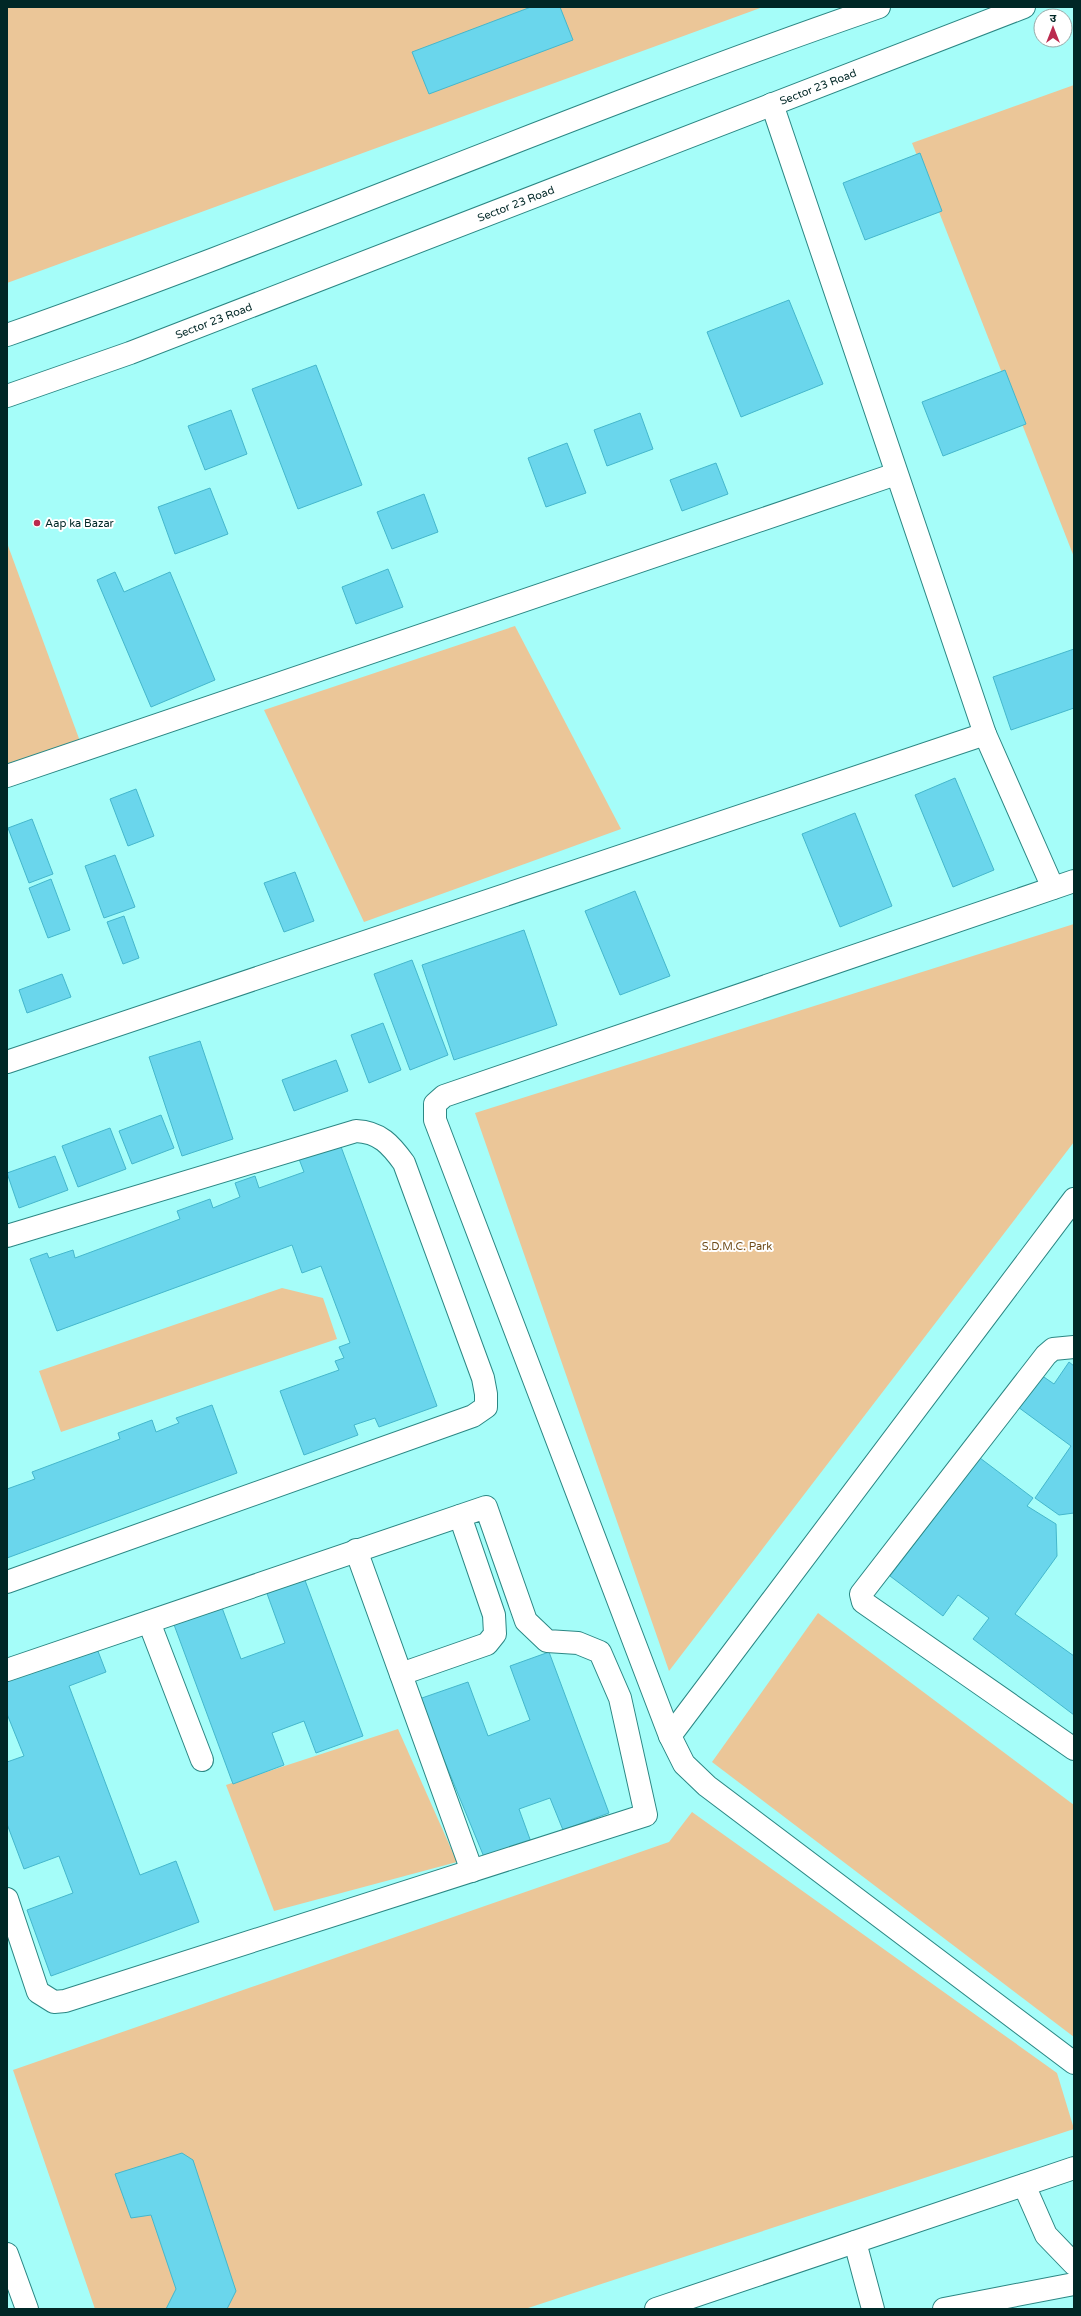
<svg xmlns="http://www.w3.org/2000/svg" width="1081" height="2316" font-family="'Varela Round','Noto Sans Devanagari',sans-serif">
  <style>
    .green { fill: #ebc698 }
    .building { fill: #6ad6ec; stroke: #44b7cc }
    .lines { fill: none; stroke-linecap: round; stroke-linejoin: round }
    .minor-casing { stroke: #2b8784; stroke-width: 24 }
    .minor { stroke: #fff; stroke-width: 22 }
    .poi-dot { fill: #bb2b4f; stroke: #fff; stroke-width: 1.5 }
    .labels { text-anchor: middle; stroke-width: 4; stroke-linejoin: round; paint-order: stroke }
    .street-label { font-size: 11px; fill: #002726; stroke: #fff }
    .poi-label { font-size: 11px; fill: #002726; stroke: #fff; text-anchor: start }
    .park-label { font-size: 11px; fill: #6f4c1a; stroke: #fff }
  </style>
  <rect width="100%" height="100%" fill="#a5fdf9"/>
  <!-- green -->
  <g class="green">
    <polygon points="7,7 763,7 7,283"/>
    <polygon points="1074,85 1074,557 912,143"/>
    <polygon points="7,543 81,744 7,771"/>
    <polygon points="515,626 621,829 364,922 264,710"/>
    <polygon points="1074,924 1074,1142 669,1671 475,1113"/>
    <polygon points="282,1288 323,1298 337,1339 61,1432 39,1371"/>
    <polygon points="818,1613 1074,1805 1074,2037 712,1762"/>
    <polygon points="398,1729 457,1862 274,1911 226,1785"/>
    <polygon points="692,1812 1057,2073 1074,2129 525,2309 95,2309 13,2070 669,1842"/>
  </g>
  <!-- building -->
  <g class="building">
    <polygon points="531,7 560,7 573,40 429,94 412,52"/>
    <polygon points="920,153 942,211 865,240 843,183"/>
    <polygon points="789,300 823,384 741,417 707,332"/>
    <polygon points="316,365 362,485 298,509 252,389"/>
    <polygon points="1005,370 1026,424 943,456 922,402"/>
    <polygon points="231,410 247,454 205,470 188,426"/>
    <polygon points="640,413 653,449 607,466 594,430"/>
    <polygon points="567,443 586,493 546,507 528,458"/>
    <polygon points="716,463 728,494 682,511 670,480"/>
    <polygon points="210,488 228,534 175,554 158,507"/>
    <polygon points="424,494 438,532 392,549 377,512"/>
    <polygon points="388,569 403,607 356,624 342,587"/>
    <polygon points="115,572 124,592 170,572 215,680 151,707 97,580"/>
    <polygon points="1074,649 1074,708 1011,730 993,677"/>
    <polygon points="955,778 994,870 953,887 915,795"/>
    <polygon points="136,789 154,836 128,846 110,799"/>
    <polygon points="855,813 892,906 840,927 802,834"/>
    <polygon points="32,819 53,874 29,883 8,828"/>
    <polygon points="115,855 135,907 104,918 85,866"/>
    <polygon points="295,872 314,921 284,932 264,883"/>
    <polygon points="51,879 70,930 48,938 29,888"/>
    <polygon points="635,891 670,976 620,995 585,911"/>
    <polygon points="124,916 139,958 123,964 107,922"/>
    <polygon points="524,930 557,1025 454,1060 422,965"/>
    <polygon points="412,960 448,1055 410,1070 374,974"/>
    <polygon points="62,974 71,997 27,1013 19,990"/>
    <polygon points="383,1023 401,1070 369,1083 351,1035"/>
    <polygon points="200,1041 233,1139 182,1156 149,1057"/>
    <polygon points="336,1060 348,1091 294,1111 282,1080"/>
    <polygon points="161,1115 174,1148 132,1164 119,1131"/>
    <polygon points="110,1128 126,1169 78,1187 62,1146"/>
    <polygon points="340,1144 437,1406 379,1427 375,1418 354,1425 358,1435 304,1455 280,1391 339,1370 335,1361 344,1358 339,1347 350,1343 321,1266 302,1273 292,1245 57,1331 30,1259 47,1253 49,1258 73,1250 75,1258 180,1219 177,1211 210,1199 213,1208 240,1197 235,1183 255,1176 259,1188 304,1172 299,1159"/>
    <polygon points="55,1156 68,1190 19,1208 7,1173"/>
    <polygon points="1069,1362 1074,1366 1074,1513 1059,1515 1035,1498 1071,1446 1018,1407 1041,1375 1054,1384"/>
    <polygon points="212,1405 237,1473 7,1558 7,1489 35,1479 32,1472 120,1439 118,1433 152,1420 156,1432 179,1423 176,1418"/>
    <polygon points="980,1458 1033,1498 1027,1506 1056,1524 1057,1556 1015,1614 1074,1656 1074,1715 973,1639 989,1618 958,1595 943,1616 890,1576"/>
    <polygon points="303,1575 363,1736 316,1753 304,1721 272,1733 284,1765 233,1784 173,1622 221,1605 241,1659 285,1643 265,1588"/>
    <polygon points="96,1646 106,1672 69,1686 140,1875 176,1861 199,1922 51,1976 27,1910 73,1893 59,1856 24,1869 7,1824 7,1762 24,1756 7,1714 7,1679"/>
    <polygon points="549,1652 609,1813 563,1830 550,1798 519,1809 531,1842 484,1857 419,1699 468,1682 488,1736 530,1720 510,1666"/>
    <polygon points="182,2153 193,2160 236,2291 227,2309 166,2309 176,2289 151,2215 131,2218 115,2174"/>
  </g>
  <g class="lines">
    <defs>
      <g id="minor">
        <polyline points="772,104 985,734 1053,888"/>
        <path d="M 7,335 C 300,232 585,108 879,7"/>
        <path id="s1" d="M 7,396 L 130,353 L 1024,7"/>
        <polyline points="7,776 896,474"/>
        <polyline points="1074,881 444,1096 435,1104 435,1120 670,1736 684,1764 707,1786 1074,2063"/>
        <polyline points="7,1062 985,734"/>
        <path d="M 7,1236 L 356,1131 C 380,1132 391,1145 404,1163 L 483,1378 L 486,1394 L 486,1407 L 473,1416 L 7,1582"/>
        <polyline points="1074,1347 1053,1349 1046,1355 861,1594 863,1602 1074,1749"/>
        <polyline points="356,1550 472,1871"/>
        <polyline points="149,1622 202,1760"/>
        <polyline points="7,1670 486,1507 526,1621 547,1641 578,1643 600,1652 620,1698 646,1815 65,2001 54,2002 38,1992 7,1899"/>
        <polyline points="401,1674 487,1644 495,1634 494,1615 460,1516"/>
        <polyline points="670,1736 1074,1199"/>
        <polyline points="1024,2185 1046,2235 1074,2264"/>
        <polyline points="855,2242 873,2309"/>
        <polyline points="7,2254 27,2309"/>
        <polyline points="656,2309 1074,2168"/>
        <polyline points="944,2309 1074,2284"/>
      </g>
    </defs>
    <!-- minor casing -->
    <use href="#minor" class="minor-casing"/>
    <!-- minor -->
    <use href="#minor" class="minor"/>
  </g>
  <!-- markers -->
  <circle class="poi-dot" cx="37" cy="523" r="4"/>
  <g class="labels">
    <!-- street labels -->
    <g class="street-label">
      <text dy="4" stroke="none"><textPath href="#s1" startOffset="868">Sector 23 Road</textPath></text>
      <text dy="4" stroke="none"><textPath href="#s1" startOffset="544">Sector 23 Road</textPath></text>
      <text dy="4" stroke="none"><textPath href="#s1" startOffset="220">Sector 23 Road</textPath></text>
    </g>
    <!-- poi labels -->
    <g class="poi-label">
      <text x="45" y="527">Aap ka Bazar</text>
    </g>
    <!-- park labels -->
    <g class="park-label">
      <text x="737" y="1250">S.D.M.C. Park</text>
    </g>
  </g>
  <!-- border -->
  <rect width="1081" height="2316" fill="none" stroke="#002726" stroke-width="16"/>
  <!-- north arrow -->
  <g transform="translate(1053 28)"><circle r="19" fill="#ffffff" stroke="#99a9a8"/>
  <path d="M0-3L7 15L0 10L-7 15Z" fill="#bb2b4f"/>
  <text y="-6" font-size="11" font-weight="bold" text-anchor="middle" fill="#002726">उ</text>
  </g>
</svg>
